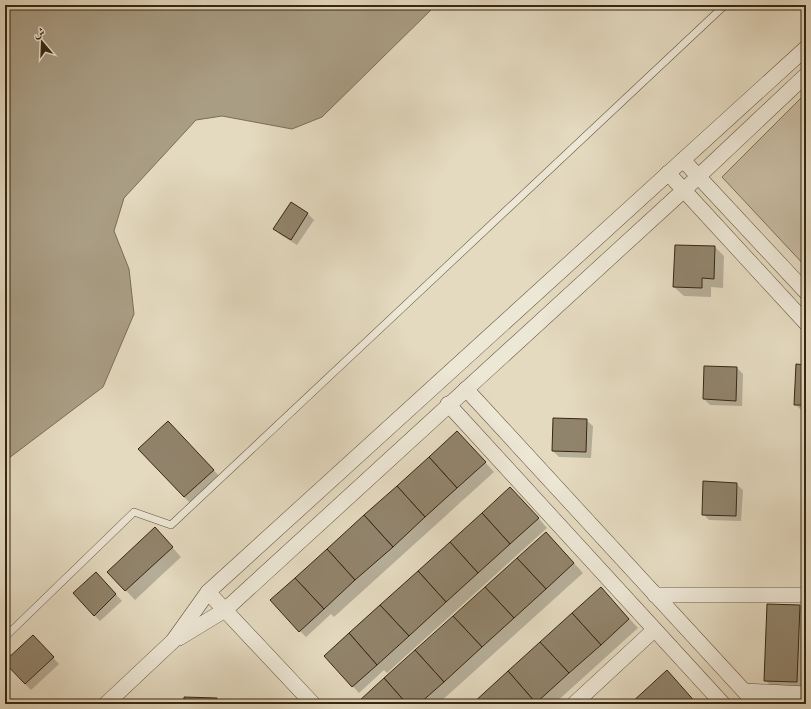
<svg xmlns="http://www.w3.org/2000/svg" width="811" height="709" font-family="'IM FELL Double Pica',Amiri,serif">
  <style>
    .green { fill: #c7bba2; stroke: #7f705a }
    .water { fill: #a99d84; stroke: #7b6d56 }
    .shadow { fill: #0003 }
    .building { fill: #91846c; stroke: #372611 }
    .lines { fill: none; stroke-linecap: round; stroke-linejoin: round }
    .service-casing { stroke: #62533d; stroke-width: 8 }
    .minor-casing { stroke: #62533d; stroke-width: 16 }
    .service { stroke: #ede7d6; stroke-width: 7 }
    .minor { stroke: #ede7d6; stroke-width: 15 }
  </style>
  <rect width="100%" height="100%" fill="#e4dac0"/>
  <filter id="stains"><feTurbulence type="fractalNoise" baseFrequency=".005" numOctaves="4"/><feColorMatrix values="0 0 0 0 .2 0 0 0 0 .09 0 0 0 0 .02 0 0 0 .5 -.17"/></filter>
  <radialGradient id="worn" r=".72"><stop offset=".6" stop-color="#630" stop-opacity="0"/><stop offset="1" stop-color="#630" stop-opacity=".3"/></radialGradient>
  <!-- green -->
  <polygon class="green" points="806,93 806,267 722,177"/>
  <!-- water -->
  <polygon class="water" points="5,5 436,5 322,117 292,129 222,116 196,120 124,198 114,231 129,269 134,314 103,387 5,461"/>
  <!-- shadow -->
  <g class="shadow">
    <polygon points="291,203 308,214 314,220 297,245 281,235 275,229"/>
    <polygon points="715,247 724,256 723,288 711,287 711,297 684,296 674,287"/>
    <polygon points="806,366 806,410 801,410 795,404"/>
    <polygon points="737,368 743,374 742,406 710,405 704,399"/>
    <polygon points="586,420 593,426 591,458 559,457 553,451"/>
    <polygon points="177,431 222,479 193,506 184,497"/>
    <polygon points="466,441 494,472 334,617 331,614 306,637 300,631"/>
    <polygon points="736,484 743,490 741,521 709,520 703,514"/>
    <polygon points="520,497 547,528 387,673 384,670 359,693 325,656"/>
    <polygon points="164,538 181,557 135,600 108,572"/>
    <polygon points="555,542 583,573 438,704 363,704"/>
    <polygon points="102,579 122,601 100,621 94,615"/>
    <polygon points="610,598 638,628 554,704 473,704"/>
    <polygon points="800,606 806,612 805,691 774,689 765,680"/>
    <polygon points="39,643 59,664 31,690 25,684"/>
    <polygon points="217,699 222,704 185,704"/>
  </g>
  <!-- building -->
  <g class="building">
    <polygon points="291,202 308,213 291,240 273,229"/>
    <polygon points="675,245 715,246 714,279 702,278 702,288 673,287"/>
    <polygon points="796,364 806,365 806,405 794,405"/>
    <polygon points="704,366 737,367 736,401 703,399"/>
    <polygon points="553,418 587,419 586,452 552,451"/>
    <polygon points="168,421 214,470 184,497 138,449"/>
    <polygon points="457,431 486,462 457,488 429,457"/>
    <polygon points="429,457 457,488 425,517 397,486"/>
    <polygon points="703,481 737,483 736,516 702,515"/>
    <polygon points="397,486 425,517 393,547 364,515"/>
    <polygon points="510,487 539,518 510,544 482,513"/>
    <polygon points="482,513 510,544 478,573 450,542"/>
    <polygon points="364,515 393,547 355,580 327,549"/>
    <polygon points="155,527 173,547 125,591 107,572"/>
    <polygon points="546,532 574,563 546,589 517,558"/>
    <polygon points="450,542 478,573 446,602 418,571"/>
    <polygon points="327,549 355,580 324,609 295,578"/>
    <polygon points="517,558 546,589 514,618 485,587"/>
    <polygon points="418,571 446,602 409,636 380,605"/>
    <polygon points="96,572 116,594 94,616 73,593"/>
    <polygon points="295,578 324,609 299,632 270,600"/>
    <polygon points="485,587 514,618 482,647 453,616"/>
    <polygon points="601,587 629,619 601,645 572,613"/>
    <polygon points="767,604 800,605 797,682 764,681"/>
    <polygon points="380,605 409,636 377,665 349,633"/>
    <polygon points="572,613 601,645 569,673 540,642"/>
    <polygon points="453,616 482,647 444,682 415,650"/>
    <polygon points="349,633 377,665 352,687 324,656"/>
    <polygon points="33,635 54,657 25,684 5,663 5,661"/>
    <polygon points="540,642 569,673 536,703 508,671"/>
    <polygon points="415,650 444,682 419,704 407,704 384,678"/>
    <polygon points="667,670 697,704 630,704"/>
    <polygon points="508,671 536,703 535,704 472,704"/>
    <polygon points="384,678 407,704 361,704 359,701"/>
    <polygon points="184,697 217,698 217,704 184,704"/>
  </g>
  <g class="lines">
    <defs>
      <polyline id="service" points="5,637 134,512 171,525 725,5"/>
      <g id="minor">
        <polyline points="683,160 806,292"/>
        <polyline points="668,173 806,323"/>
        <polyline points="466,389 756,704"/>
        <polyline points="448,404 723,704"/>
        <polyline points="208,592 313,704"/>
        <polyline points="655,595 806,595"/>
        <polyline points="179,638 225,610 684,190 806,75"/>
        <polyline points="745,691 806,694"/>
        <polyline points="106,704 173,641 208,592 806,48"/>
        <polyline points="574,704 654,630"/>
      </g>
    </defs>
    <!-- service casing -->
    <use href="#service" class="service-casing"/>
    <!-- minor casing -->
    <use href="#minor" class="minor-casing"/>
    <!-- service -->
    <use href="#service" class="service"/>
    <!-- minor -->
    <use href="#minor" class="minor"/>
  </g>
  <!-- margin -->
  <rect width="811" height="709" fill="none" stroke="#e4dac0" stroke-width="20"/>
  <rect x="6" y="6" width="799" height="697" fill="none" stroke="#372611" stroke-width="2"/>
  <rect x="10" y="10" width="791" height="689" fill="none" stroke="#372611"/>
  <!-- north arrow -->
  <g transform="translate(42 42) rotate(341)" stroke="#ede7d6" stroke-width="3" paint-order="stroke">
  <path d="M0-3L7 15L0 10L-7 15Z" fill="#372611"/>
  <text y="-6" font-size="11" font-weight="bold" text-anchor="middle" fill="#372611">ش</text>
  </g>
  <rect width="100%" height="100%" filter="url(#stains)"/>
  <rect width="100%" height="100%" fill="url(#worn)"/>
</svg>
